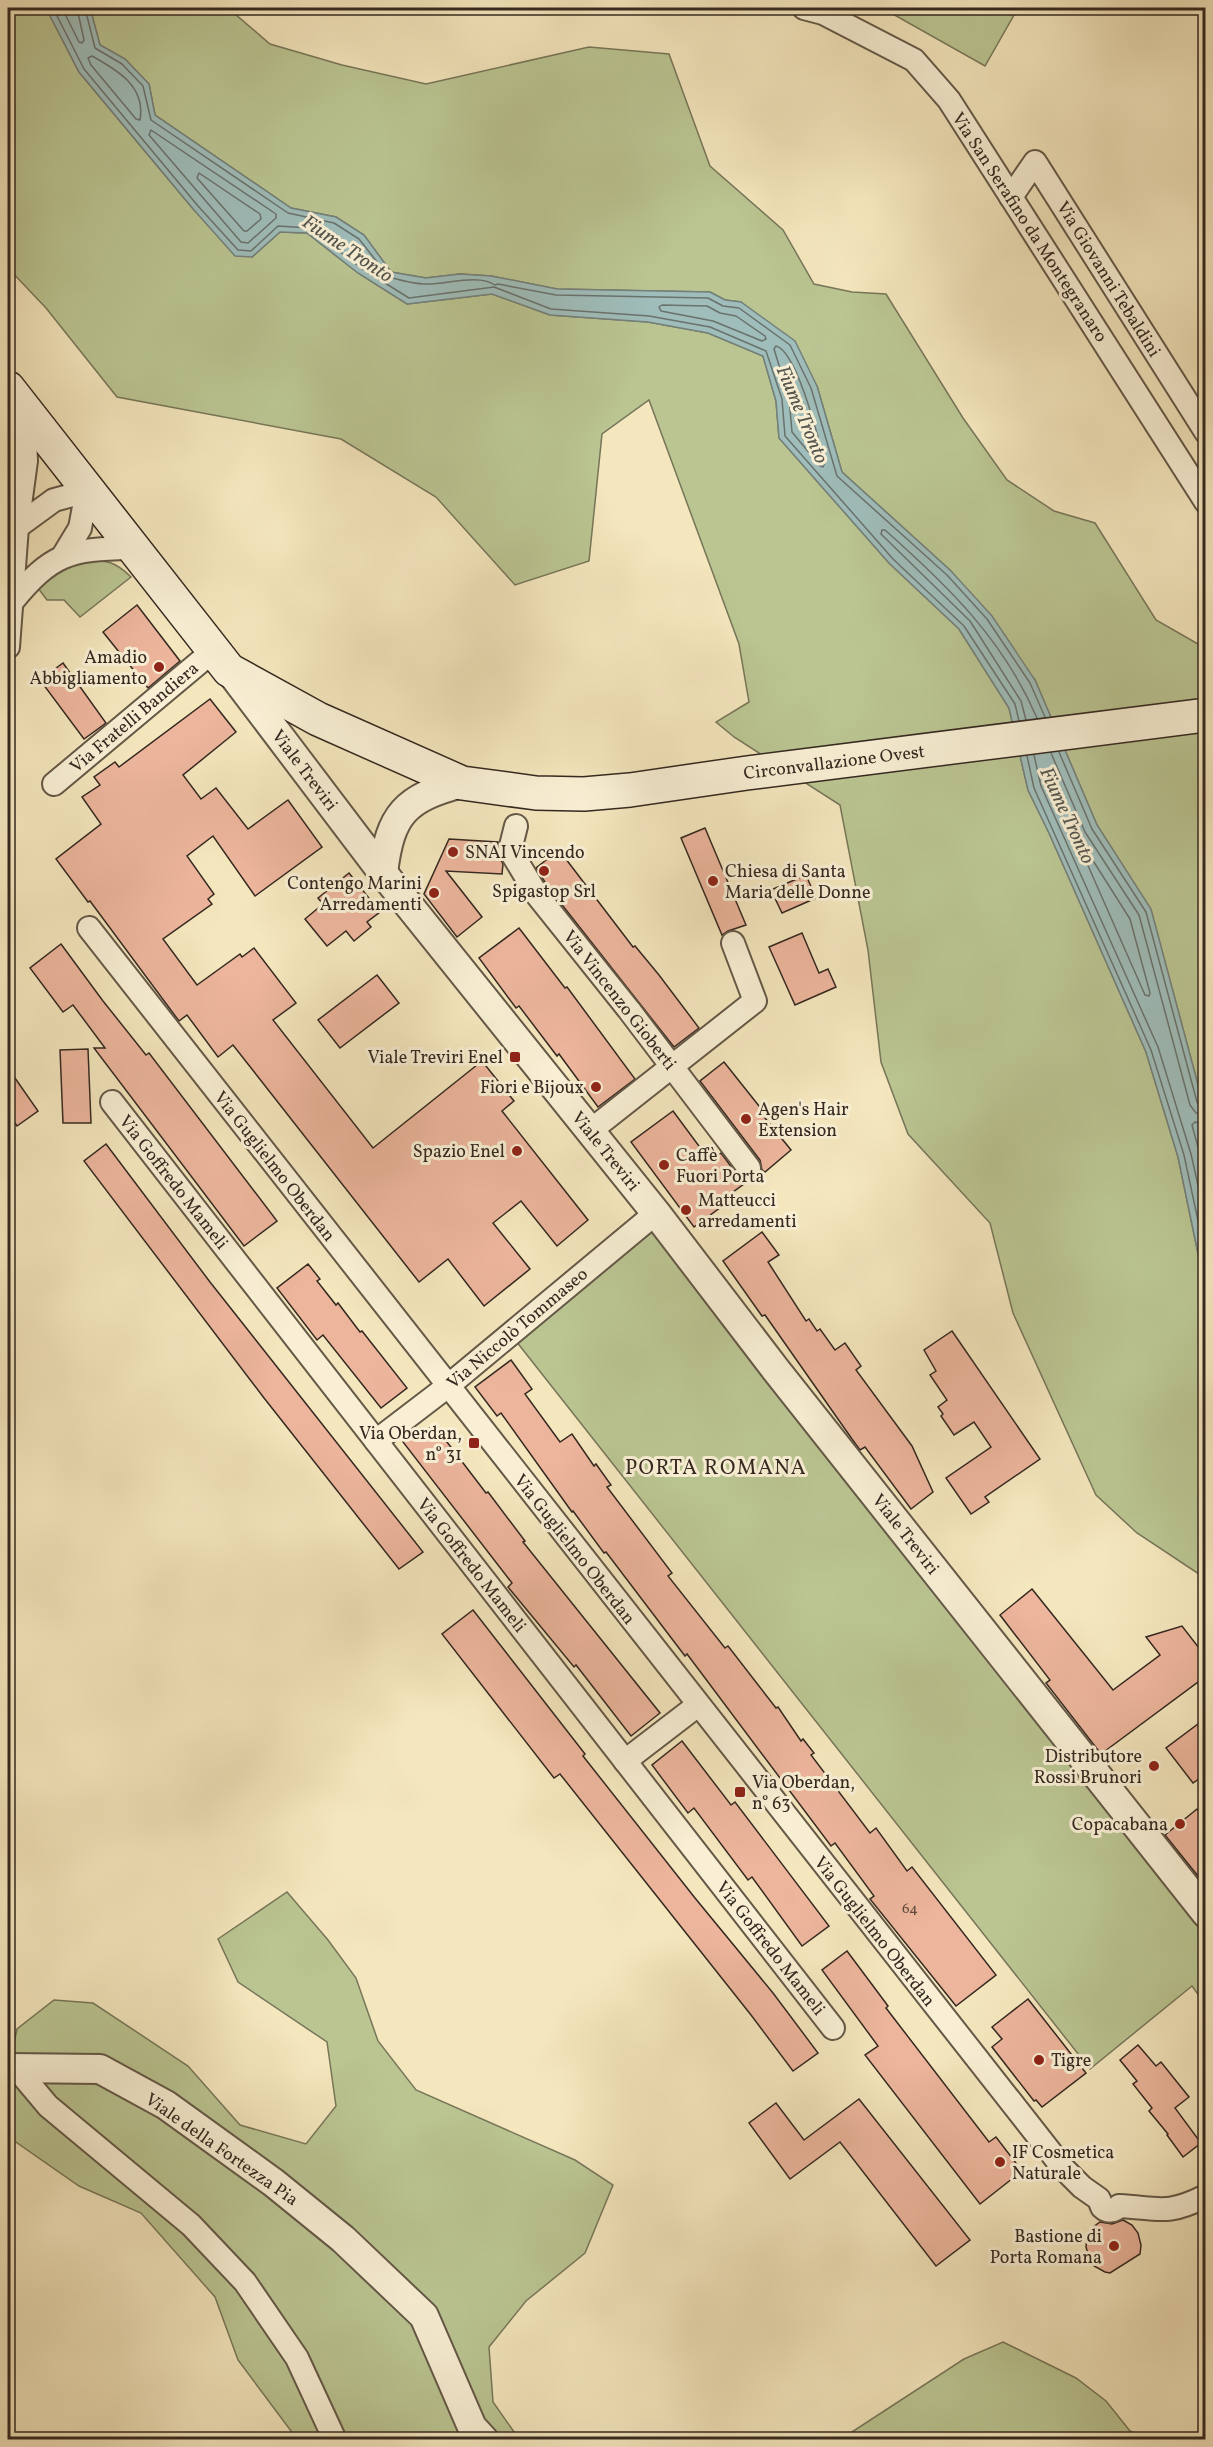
<svg xmlns="http://www.w3.org/2000/svg" width="1213" height="2447" font-family="Vollkorn,serif">
  <style>
    .green { fill: #bac592; stroke: #777659; stroke-width: 1.5 }
    .water { fill: #9fbdba; stroke: #74817c; stroke-width: 1.5 }
    .lines { fill: none; stroke-linecap: round; stroke-linejoin: round }
    .shore { stroke: #6a726d; stroke-width: 1.5 }
    .building { fill: #ecb59c; stroke: #342820; stroke-width: 1.5 }
    .minor-casing { stroke: #645847; stroke-width: 26 }
    .tertiary-casing { stroke: #645847; stroke-width: 32 }
    .secondary-casing { stroke: #342820; stroke-width: 36 }
    .minor { stroke: #f8efd4; stroke-width: 22 }
    .tertiary { stroke: #f8efd4; stroke-width: 28 }
    .secondary { stroke: #f8efd4; stroke-width: 33 }
    .poi-dot { fill: #8f2418; stroke: #f8efd4; stroke-width: 2 }
    .labels { text-anchor: middle; stroke-width: 6; stroke-linejoin: round; paint-order: stroke }
    .number-label { font-size: 15px; fill: #624b3f }
    .street-label { font-size: 18px; fill: #342820; stroke: #f8efd4 }
    .poi-label { font-size: 18px; fill: #342820; stroke: #f8efd4; text-anchor: end }
    .water-label { font-size: 20px; font-style: italic; fill: #54554e; stroke: #f8efd4 }
    .quarter-label { font-size: 21px; letter-spacing: 1.5px; fill: #342820; stroke: #f8efd4 }
  </style>
  <rect width="100%" height="100%" fill="#f4e6bd"/>
  <filter id="stains"><feTurbulence type="fractalNoise" baseFrequency=".00333" numOctaves="4"/><feColorMatrix values="0 0 0 0 .2 0 0 0 0 .09 0 0 0 0 .02 0 0 0 .5 -.17"/></filter>
  <radialGradient id="worn" r=".72"><stop offset=".6" stop-color="#630" stop-opacity="0"/><stop offset="1" stop-color="#630" stop-opacity=".3"/></radialGradient>
  <!-- green -->
  <g class="green">
    <polygon points="8,8 46,8 79,72 194,210 252,257 280,232 307,233 358,273 407,304 492,294 550,315 648,322 708,333 763,356 776,401 779,438 889,563 959,629 1009,708 1028,790 1049,833 1146,1052 1178,1157 1205,1287 1205,1578 1137,1533 1096,1495 1013,1313 990,1223 908,1134 881,1062 868,950 840,805 734,737 716,722 749,702 739,644 649,400 602,434 589,561 515,585 436,497 341,439 117,397 46,308 8,268"/>
    <polygon points="90,8 228,8 270,44 342,65 426,84 589,47 669,54 710,166 783,230 814,284 852,292 886,294 963,418 1007,480 1054,511 1095,523 1156,620 1205,648 1205,1111 1151,910 1097,825 1035,680 951,571 842,472 817,386 741,302 725,300 710,292 557,289 491,276 460,274 426,278 391,272 364,235 336,217 291,208 155,115 149,84 125,59 100,45"/>
    <polygon points="882,8 1018,8 985,66"/>
    <path d="M 83,560 C 106,560 115,561 131,577 L 80,617 L 64,600 L 47,600 L 38,588 L 53,574 Z"/>
    <polygon points="652,1225 1205,1936 1205,2004 1192,1986 1090,2069 516,1341"/>
    <polygon points="287,1892 328,1940 356,1978 378,2041 416,2090 575,2160 613,2185 585,2253 526,2301 489,2347 493,2402 519,2439 297,2439 238,2360 215,2297 141,2213 79,2186 13,2140 8,2132 8,2072 17,2029 54,2000 93,2003 188,2066 240,2125 306,2144 336,2106 327,2042 238,1982 218,1939"/>
    <polygon points="1003,2342 1076,2378 1106,2401 1130,2431 1151,2439 841,2439 964,2359"/>
  </g>
  <!-- water -->
  <polygon class="water" points="46,8 90,8 100,45 125,59 149,84 155,115 291,208 336,217 364,235 391,272 426,278 460,274 491,276 557,289 710,292 725,300 741,302 795,341 817,386 842,472 951,571 992,616 1035,680 1097,825 1151,909 1205,1111 1205,1287 1178,1157 1146,1052 1049,833 1028,790 1009,708 959,629 889,563 779,438 776,401 763,356 708,333 648,322 550,315 492,294 407,304 358,273 307,233 280,232 252,257 235,256 194,210 79,72"/>
  <g class="lines">
    <!-- shore -->
    <g class="shore">
      <polyline points="53,8 84,69 198,206 238,250 251,251 278,226 310,228 361,268 409,298 494,287 551,309 649,316 710,327 766,351 782,399 785,436 893,559 964,626 1015,704 1019,721"/>
      <polyline points="62,8 79,42 82,43 84,40 77,8"/>
      <path d="M 85,8 L 95,48 L 122,64 L 143,86 L 151,120 L 288,213 L 334,223 L 359,239 L 389,277 C 400,280 414,284 426,284 C 445,285 478,273 495,285 L 498,284 L 556,295 L 708,298 L 723,306 L 739,308 L 790,345 L 811,388 L 837,476 L 947,575 L 987,619 L 1030,683 L 1045,717"/>
      <path d="M 92,56 C 117,70 146,86 140,120 L 136,119 L 91,65 L 88,58 Z"/>
      <polygon points="151,130 276,214 276,218 248,243 241,242 149,135"/>
      <polygon points="199,173 260,214 261,219 247,231 244,231 197,178"/>
      <polygon points="662,305 707,306 720,313 736,316 765,336 766,339 762,341 713,321 661,311 659,307"/>
      <path d="M 776,346 C 797,351 819,441 825,463 L 823,467 L 820,466 L 792,432 L 789,398 L 774,349 Z"/>
      <path d="M 1026,720 L 1021,701 L 970,621 L 881,534 L 882,530 L 885,530 C 948,586 1003,639 1037,718"/>
      <polyline points="1059,752 1092,829 1146,912 1197,1102 1200,1106 1206,1107"/>
      <polyline points="1051,753 1085,832 1139,915 1190,1105 1196,1113 1206,1115"/>
      <polyline points="1034,755 1041,786 1158,1047 1191,1154 1206,1221"/>
      <polyline points="1027,756 1034,788 1151,1050 1184,1155 1206,1258"/>
      <polygon points="1088,857 1092,859 1130,919 1150,993 1149,996 1145,995 1086,861"/>
      <polyline points="1206,1124 1195,1122 1192,1125 1206,1177"/>
    </g>
  </g>
  <!-- building -->
  <g class="building">
    <polygon points="137,605 180,661 148,688 103,632"/>
    <polygon points="63,663 106,723 84,739 40,680"/>
    <polygon points="210,699 236,732 183,775 201,799 216,788 248,829 288,800 322,847 255,896 213,836 187,856 214,894 208,899 212,904 163,939 197,985 240,954 242,957 254,948 296,1003 273,1020 373,1148 482,1061 514,1101 502,1111 588,1220 557,1246 521,1201 493,1223 530,1269 484,1306 448,1259 419,1282 233,1045 218,1057 187,1015 179,1021 90,901 88,902 56,859 101,824 82,797 100,785 94,777 115,762 119,767"/>
    <polygon points="705,828 746,925 728,931 722,935 681,838"/>
    <polygon points="449,839 498,842 497,852 503,864 502,874 446,871 482,917 457,937 424,894"/>
    <polygon points="559,850 633,947 635,946 659,975 699,1028 674,1047 548,887 536,868"/>
    <polygon points="349,873 380,912 367,922 371,927 354,941 346,931 327,946 305,919 323,904 318,898"/>
    <polygon points="806,875 816,898 782,913 771,890"/>
    <polygon points="519,928 565,988 567,987 635,1079 598,1107 559,1054 557,1056 519,1006 516,1008 479,958"/>
    <polygon points="802,933 819,973 828,969 836,987 795,1005 769,947"/>
    <polygon points="61,944 103,1001 146,1055 149,1053 277,1221 244,1246 94,1048 105,1048 73,1005 63,1012 30,968"/>
    <polygon points="377,975 399,1003 340,1048 318,1020"/>
    <polygon points="88,1049 91,1123 63,1123 60,1050"/>
    <polygon points="724,1062 763,1111 761,1113 791,1150 765,1172 762,1170 760,1160 700,1081"/>
    <polygon points="8,1068 38,1111 17,1126 8,1113"/>
    <polygon points="673,1111 710,1161 721,1153 738,1176 748,1181 718,1203 721,1207 694,1227 631,1142"/>
    <polygon points="106,1144 210,1282 423,1552 399,1569 264,1398 84,1161"/>
    <polygon points="762,1232 779,1255 768,1262 806,1321 809,1319 817,1331 820,1329 835,1350 845,1343 861,1366 856,1370 912,1446 933,1492 911,1509 865,1447 860,1450 852,1439 765,1315 762,1316 723,1261"/>
    <polygon points="308,1264 320,1279 317,1281 336,1305 338,1303 360,1332 362,1331 407,1388 381,1408 323,1335 317,1340 277,1288"/>
    <polygon points="952,1331 1040,1459 985,1497 989,1502 971,1514 946,1478 991,1447 974,1422 954,1435 941,1416 943,1414 938,1407 947,1400 930,1375 936,1371 924,1350"/>
    <polygon points="511,1360 532,1389 525,1394 560,1442 572,1434 594,1466 596,1464 611,1485 607,1487 672,1573 668,1576 725,1648 728,1646 776,1708 778,1707 801,1741 803,1739 814,1753 811,1755 870,1833 876,1828 907,1871 912,1867 996,1975 956,2006 870,1899 874,1896 835,1843 831,1846 687,1654 685,1656 606,1552 604,1553 573,1511 572,1512 501,1413 497,1416 475,1387"/>
    <polygon points="434,1425 486,1493 488,1492 525,1541 523,1542 660,1713 631,1736 576,1665 574,1667 508,1587 512,1583 403,1442 421,1428 424,1432"/>
    <polygon points="1032,1589 1113,1690 1160,1655 1146,1637 1182,1626 1206,1657 1206,1676 1101,1754 1046,1683 1050,1680 1000,1615"/>
    <polygon points="473,1610 585,1754 583,1756 695,1898 773,1993 818,2053 793,2071 751,2015 560,1774 554,1778 442,1634"/>
    <polygon points="1206,1718 1206,1774 1193,1783 1166,1748"/>
    <polygon points="682,1741 731,1805 735,1802 829,1926 802,1946 752,1877 748,1880 694,1808 688,1813 652,1765"/>
    <polygon points="1197,1809 1206,1820 1206,1886 1165,1835"/>
    <polygon points="847,1951 888,2006 886,2008 989,2142 996,2137 1022,2171 980,2204 865,2055 878,2046 822,1970"/>
    <polygon points="1028,1999 1086,2073 1042,2107 1036,2100 1034,2101 992,2047 1002,2039 992,2027"/>
    <polygon points="1138,2045 1156,2066 1161,2062 1189,2097 1175,2108 1201,2143 1183,2157 1167,2135 1168,2134 1149,2111 1152,2108 1133,2084 1137,2081 1120,2060"/>
    <polygon points="859,2099 970,2240 936,2266 840,2142 790,2179 749,2123 776,2103 804,2140"/>
    <polygon points="1123,2220 1132,2225 1138,2233 1141,2245 1140,2254 1110,2273 1105,2272 1094,2266 1089,2258 1086,2247 1087,2237 1093,2227 1100,2222 1112,2224"/>
  </g>
  <g class="lines">
    <defs>
      <g id="minor">
        <polyline points="804,8 823,13 914,60 949,100 1206,502"/>
        <polyline points="1011,197 1035,162 1206,432"/>
        <polyline points="17,527 54,500 87,491 80,528 63,556"/>
        <path d="M 11,603 C 51,554 68,549 131,548"/>
        <polyline points="8,647 17,527 26,461 24,409"/>
        <polyline points="54,784 213,651"/>
        <polyline points="516,826 510,850 537,895 629,1010 749,1168"/>
        <path d="M 89,928 L 1063,2168 L 1082,2187 L 1099,2199 L 1102,2207 C 1107,2212 1114,2212 1119,2206 C 1159,2208 1166,2216 1206,2196"/>
        <polyline points="112,1102 833,2028"/>
        <polyline points="590,1131 755,1001 733,943"/>
        <polyline points="376,1441 448,1386 656,1213"/>
        <polyline points="625,1761 698,1705"/>
        <polyline points="17,2069 48,2106 191,2225 245,2282 297,2358 335,2440"/>
      </g>
      <g id="tertiary">
        <polyline points="230,671 383,873 656,1213 776,1370 1206,1913"/>
        <path d="M 383,873 C 390,814 405,798 462,783"/>
        <polyline points="8,2068 100,2069 166,2105 274,2183 343,2239 424,2316 472,2427 484,2440"/>
      </g>
      <polyline id="secondary" points="8,388 229,670 318,719 462,783 536,793 584,794 630,790 747,773 1206,715"/>
    </defs>
    <!-- minor casing -->
    <use href="#minor" class="minor-casing"/>
    <!-- tertiary casing -->
    <use href="#tertiary" class="tertiary-casing"/>
    <!-- secondary casing -->
    <use href="#secondary" class="secondary-casing"/>
    <!-- minor -->
    <use href="#minor" class="minor"/>
    <!-- tertiary -->
    <use href="#tertiary" class="tertiary"/>
    <!-- secondary -->
    <use href="#secondary" class="secondary"/>
  </g>
  <!-- markers -->
  <g class="poi-dot">
    <circle cx="159" cy="667" r="6"/>
    <circle cx="453" cy="852" r="6"/>
    <circle cx="544" cy="871" r="6"/>
    <circle cx="713" cy="881" r="6"/>
    <circle cx="434" cy="893" r="6"/>
    <rect x="509" y="1051" width="12" height="12" rx="3"/>
    <circle cx="596" cy="1087" r="6"/>
    <circle cx="746" cy="1119" r="6"/>
    <circle cx="517" cy="1151" r="6"/>
    <circle cx="664" cy="1165" r="6"/>
    <circle cx="686" cy="1210" r="6"/>
    <rect x="468" y="1437" width="12" height="12" rx="3"/>
    <circle cx="1154" cy="1766" r="6"/>
    <rect x="734" y="1786" width="12" height="12" rx="3"/>
    <circle cx="1180" cy="1824" r="6"/>
    <circle cx="1039" cy="2060" r="6"/>
    <circle cx="1000" cy="2162" r="6"/>
    <circle cx="1114" cy="2246" r="6"/>
  </g>
  <g class="labels">
    <!-- number labels -->
    <g class="number-label">
      <text x="910" y="1913">64</text>
    </g>
    <!-- street labels -->
    <g class="street-label">
      <text transform="translate(1030 227) rotate(57)" y="6">Via San Serafino da Montegranaro</text>
      <text transform="translate(1109 279) rotate(58)" y="6">Via Giovanni Tebaldini</text>
      <text transform="translate(134 717) rotate(-40)" y="6">Via Fratelli Bandiera</text>
      <text transform="translate(834 762) rotate(-7)" y="6">Circonvallazione Ovest</text>
      <text transform="translate(305 770) rotate(53)" y="6">Viale Treviri</text>
      <text transform="translate(620 1000) rotate(52)" y="6">Via Vincenzo Gioberti</text>
      <text transform="translate(606 1151) rotate(51)" y="6">Viale Treviri</text>
      <text transform="translate(275 1166) rotate(52)" y="6">Via Guglielmo Oberdan</text>
      <text transform="translate(174 1182) rotate(52)" y="6">Via Goffredo Mameli</text>
      <text transform="translate(517 1328) rotate(-40)" y="6">Via Niccolò Tommaseo</text>
      <text transform="translate(906 1534) rotate(52)" y="6">Viale Treviri</text>
      <text transform="translate(575 1549) rotate(52)" y="6">Via Guglielmo Oberdan</text>
      <text transform="translate(472 1565) rotate(52)" y="6">Via Goffredo Mameli</text>
      <text transform="translate(875 1931) rotate(52)" y="6">Via Guglielmo Oberdan</text>
      <text transform="translate(771 1948) rotate(52)" y="6">Via Goffredo Mameli</text>
      <text transform="translate(222 2149) rotate(35)" y="6">Viale della Fortezza Pia</text>
    </g>
    <!-- poi labels -->
    <g class="poi-label">
      <text x="147" y="663">Amadio<tspan x="147" dy="21">Abbigliamento</tspan></text>
      <text x="465" y="858" text-anchor="start">SNAI Vincendo</text>
      <text x="725" y="877" text-anchor="start">Chiesa di Santa<tspan x="725" dy="21">Maria delle Donne</tspan></text>
      <text x="422" y="889">Contengo Marini<tspan x="422" dy="21">Arredamenti</tspan></text>
      <text x="544" y="897" text-anchor="middle">Spigastop Srl</text>
      <text x="503" y="1063">Viale Treviri Enel</text>
      <text x="584" y="1093">Fiori e Bijoux</text>
      <text x="758" y="1115" text-anchor="start">Agen's Hair<tspan x="758" dy="21">Extension</tspan></text>
      <text x="505" y="1157">Spazio Enel</text>
      <text x="676" y="1161" text-anchor="start">Caffè<tspan x="676" dy="21">Fuori Porta</tspan></text>
      <text x="698" y="1206" text-anchor="start">Matteucci<tspan x="698" dy="21">arredamenti</tspan></text>
      <text x="462" y="1439">Via Oberdan,<tspan x="462" dy="21">n° 31</tspan></text>
      <text x="1142" y="1762">Distributore<tspan x="1142" dy="21">Rossi Brunori</tspan></text>
      <text x="752" y="1788" text-anchor="start">Via Oberdan,<tspan x="752" dy="21">n° 63</tspan></text>
      <text x="1168" y="1830">Copacabana</text>
      <text x="1051" y="2066" text-anchor="start">Tigre</text>
      <text x="1012" y="2158" text-anchor="start">IF Cosmetica<tspan x="1012" dy="21">Naturale</tspan></text>
      <text x="1102" y="2242">Bastione di<tspan x="1102" dy="21">Porta Romana</tspan></text>
    </g>
    <!-- water labels -->
    <g class="water-label">
      <text transform="translate(348 248) rotate(34)" y="7">Fiume Tronto</text>
      <text transform="translate(803 414) rotate(67)" y="7">Fiume Tronto</text>
      <text transform="translate(1068 815) rotate(65)" y="7">Fiume Tronto</text>
    </g>
    <!-- quarter labels -->
    <g class="quarter-label">
      <text x="716" y="1474">PORTA ROMANA</text>
    </g>
  </g>
  <!-- margin -->
  <rect width="1213" height="2447" fill="none" stroke="#f4e6bd" stroke-width="30"/>
  <rect x="9" y="9" width="1195" height="2429" fill="none" stroke="#342820" stroke-width="3"/>
  <rect x="15" y="15" width="1183" height="2417" fill="none" stroke="#342820" stroke-width="1.5"/>
  <rect width="100%" height="100%" filter="url(#stains)"/>
  <rect width="100%" height="100%" fill="url(#worn)"/>
</svg>
